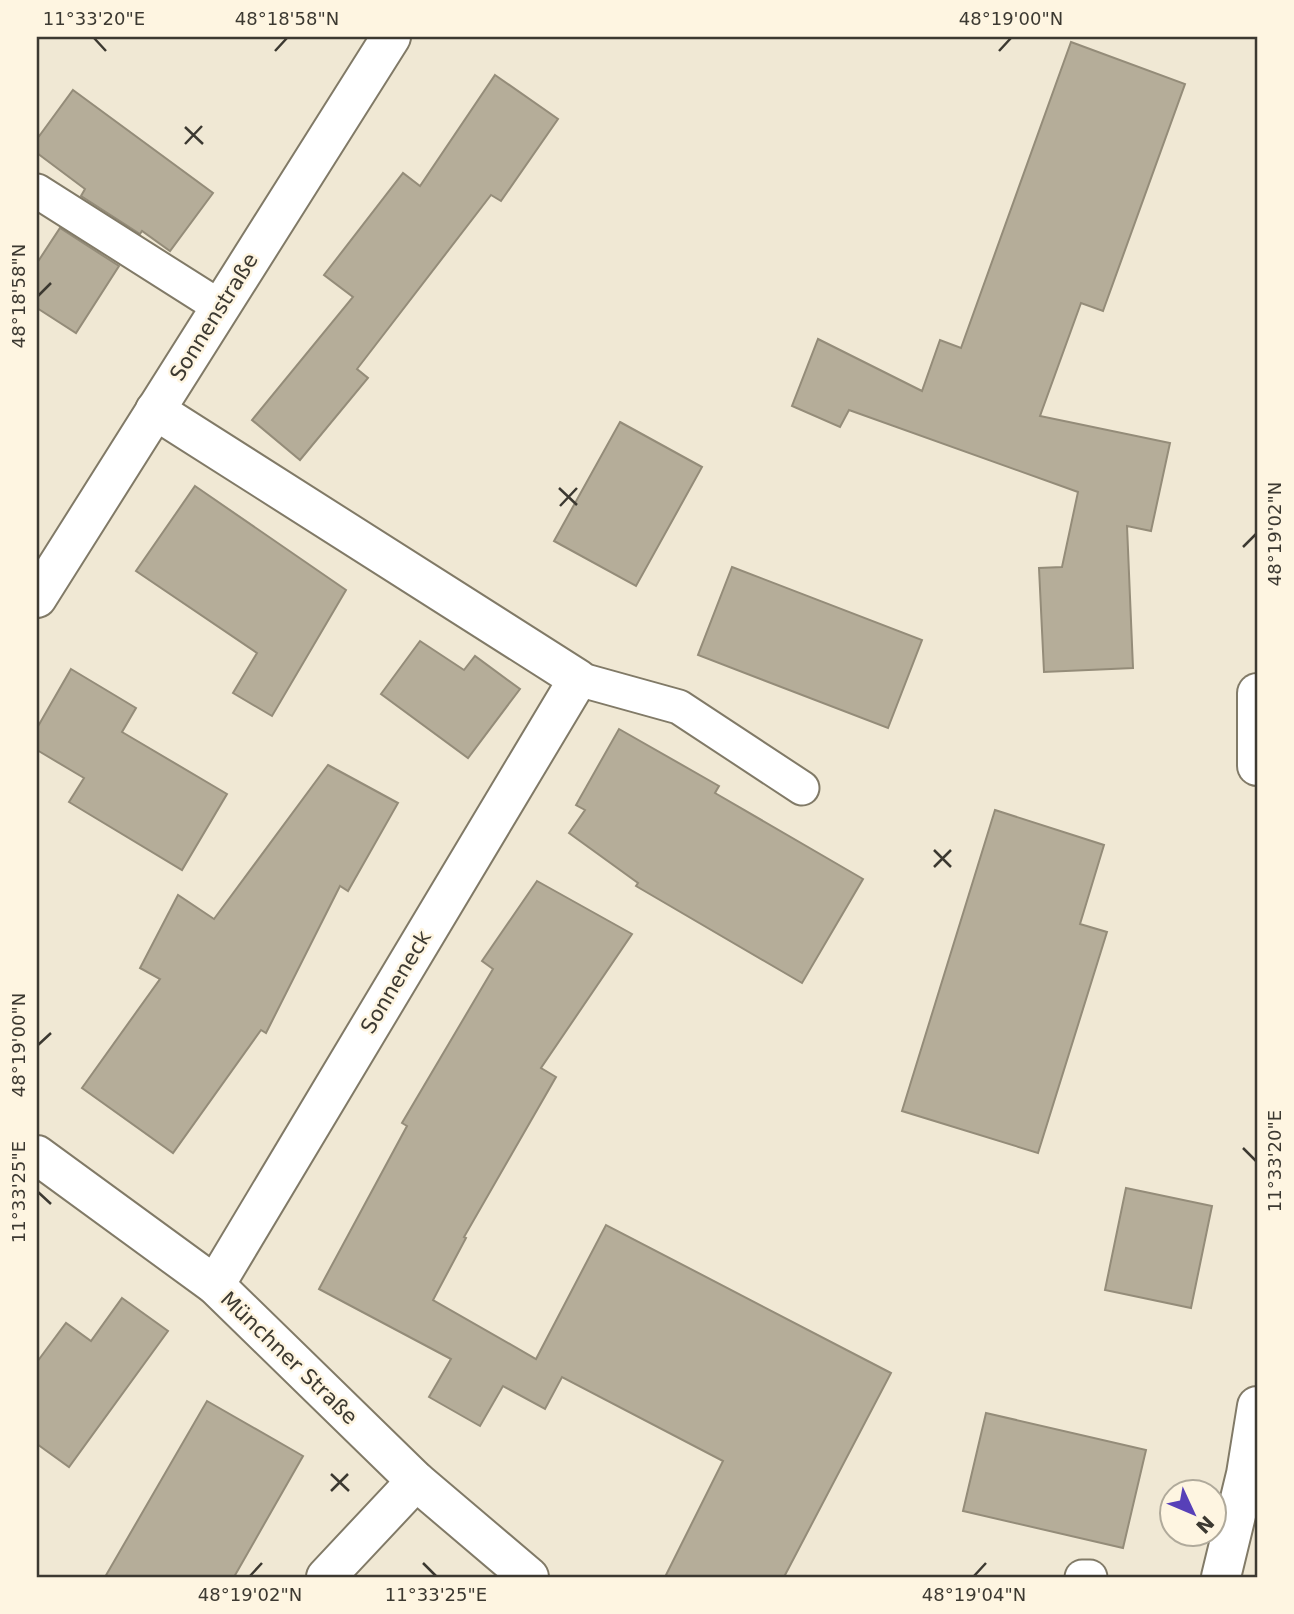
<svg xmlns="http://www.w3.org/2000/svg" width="1294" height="1614" font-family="'DejaVu Sans',sans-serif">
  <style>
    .building { fill: #b5ad99; stroke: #948c79; stroke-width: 2 }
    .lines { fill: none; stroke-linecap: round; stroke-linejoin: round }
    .service-casing { stroke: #817a67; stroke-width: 37 }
    .minor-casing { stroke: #817a67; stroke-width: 42 }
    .tertiary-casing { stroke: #817a67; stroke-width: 42 }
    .service { stroke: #fff; stroke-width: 33 }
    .minor { stroke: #fff; stroke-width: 38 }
    .tertiary { stroke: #fff; stroke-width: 38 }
    .ticks { fill: none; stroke: #3c3931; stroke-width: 2.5 }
    .labels { text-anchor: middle; stroke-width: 5; stroke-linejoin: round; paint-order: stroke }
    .street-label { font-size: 21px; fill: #3c3931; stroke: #fef5e1 }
    .neatline { fill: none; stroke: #3c3931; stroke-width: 2.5 }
    .ticks-label { font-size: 18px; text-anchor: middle; fill: #3c3931 }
  </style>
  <rect width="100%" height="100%" fill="#f0e8d4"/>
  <!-- building -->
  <g class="building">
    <polygon points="1071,42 1185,84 1103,311 1081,303 1040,416 1170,443 1151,531 1127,526 1133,668 1044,672 1039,568 1062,567 1078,492 849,410 840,427 792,406 818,339 922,391 940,340 961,348"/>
    <polygon points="495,75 558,119 501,201 491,195 357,369 368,378 300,460 252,420 353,297 324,275 403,173 420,186"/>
    <polygon points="73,90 213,193 170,251 142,231 140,234 81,196 85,189 37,153 37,139"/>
    <polygon points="60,228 119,266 76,333 37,308 37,263"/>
    <polygon points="620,422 702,467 636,586 554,541"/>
    <polygon points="195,486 346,590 272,716 233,693 257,653 136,571"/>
    <polygon points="732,567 922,640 888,728 698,655"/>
    <polygon points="420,641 464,670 475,656 520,689 468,758 381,694"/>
    <polygon points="71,669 136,708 122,732 227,794 182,870 69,802 84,778 37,750 37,728"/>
    <polygon points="619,729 719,786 715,793 863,879 802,983 636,886 638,883 569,833 585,810 576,805"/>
    <polygon points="328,765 398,803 348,891 340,886 266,1033 261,1030 173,1153 82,1088 160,979 140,968 178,895 214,919"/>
    <polygon points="995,810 1104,845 1080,924 1107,932 1038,1153 902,1111"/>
    <polygon points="537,881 632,934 541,1068 556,1077 464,1237 466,1238 433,1300 536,1359 606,1225 891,1373 784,1577 665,1577 723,1461 562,1377 545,1409 503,1386 480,1426 429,1397 451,1359 319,1289 407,1126 402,1123 493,969 482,961"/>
    <polygon points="1126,1188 1212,1206 1191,1308 1105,1290"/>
    <polygon points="122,1298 168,1331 69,1467 37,1444 37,1362 66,1323 91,1341"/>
    <polygon points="207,1401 303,1456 234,1577 105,1577"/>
    <polygon points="986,1413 1146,1450 1123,1548 963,1511"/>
  </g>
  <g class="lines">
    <defs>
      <g id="service">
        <polyline points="37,191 220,307"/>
        <polyline points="578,679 679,707 802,788"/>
        <polyline points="1082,1577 1090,1577"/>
      </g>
      <g id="minor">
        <polyline points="155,410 578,679 215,1285"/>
        <polyline points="37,598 391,37"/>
        <polyline points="37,1155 215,1285 416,1481 529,1577"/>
        <polyline points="326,1577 416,1481"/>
      </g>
      <g id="tertiary">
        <polyline points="1257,693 1257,766"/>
        <polyline points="1221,1577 1246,1474 1257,1406"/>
      </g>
    </defs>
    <!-- service casing -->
    <use href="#service" class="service-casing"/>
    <!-- minor casing -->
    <use href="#minor" class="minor-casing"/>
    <!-- tertiary casing -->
    <use href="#tertiary" class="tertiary-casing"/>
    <!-- service -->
    <use href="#service" class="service"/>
    <!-- minor -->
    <use href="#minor" class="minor"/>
    <!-- tertiary -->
    <use href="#tertiary" class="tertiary"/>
  </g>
  <!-- ticks -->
  <path class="ticks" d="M 94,38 L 106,51M 275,51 L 287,38M 999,51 L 1011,38M 185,127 L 203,144M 185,144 L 202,126M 38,296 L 51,283M 559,488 L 577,505M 560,506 L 577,488M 1243,547 L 1256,534M 934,850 L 951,867M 934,867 L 951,850M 38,1045 L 51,1033M 1243,1148 L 1256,1161M 38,1192 L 51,1204M 331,1474 L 349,1491M 331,1491 L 348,1474M 423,1563 L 436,1576M 250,1576 L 262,1563M 974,1576 L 986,1563"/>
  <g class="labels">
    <!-- street labels -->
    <g class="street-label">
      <text transform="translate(214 317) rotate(-58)" y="7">Sonnenstraße</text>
      <text transform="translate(396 982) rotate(-59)" y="7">Sonneneck</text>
      <text transform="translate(289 1358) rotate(44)" y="7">Münchner Straße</text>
    </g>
  </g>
  <!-- border -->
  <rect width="1294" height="1614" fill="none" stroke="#fef5e1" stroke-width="77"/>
  <!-- north arrow -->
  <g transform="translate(1193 1513) rotate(134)"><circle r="33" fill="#fef5e1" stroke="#b0aa9b" stroke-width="2"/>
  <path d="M0-5L12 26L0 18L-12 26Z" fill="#5740b8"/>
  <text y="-10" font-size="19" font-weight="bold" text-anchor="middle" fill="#3c3931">N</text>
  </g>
  <rect x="38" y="38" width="1218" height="1538" class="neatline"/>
  <g class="ticks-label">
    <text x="94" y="25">11°33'20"E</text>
    <text x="287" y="25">48°18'58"N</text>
    <text x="1011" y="25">48°19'00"N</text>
    <text transform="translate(19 296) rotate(-90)" y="6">48°18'58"N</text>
    <text transform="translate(1275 534) rotate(-90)" y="6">48°19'02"N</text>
    <text transform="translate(19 1045) rotate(-90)" y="6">48°19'00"N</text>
    <text transform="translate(1275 1161) rotate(-90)" y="6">11°33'20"E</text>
    <text transform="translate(19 1192) rotate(-90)" y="6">11°33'25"E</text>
    <text x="250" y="1601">48°19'02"N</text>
    <text x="436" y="1601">11°33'25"E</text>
    <text x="974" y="1601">48°19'04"N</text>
  </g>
</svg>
